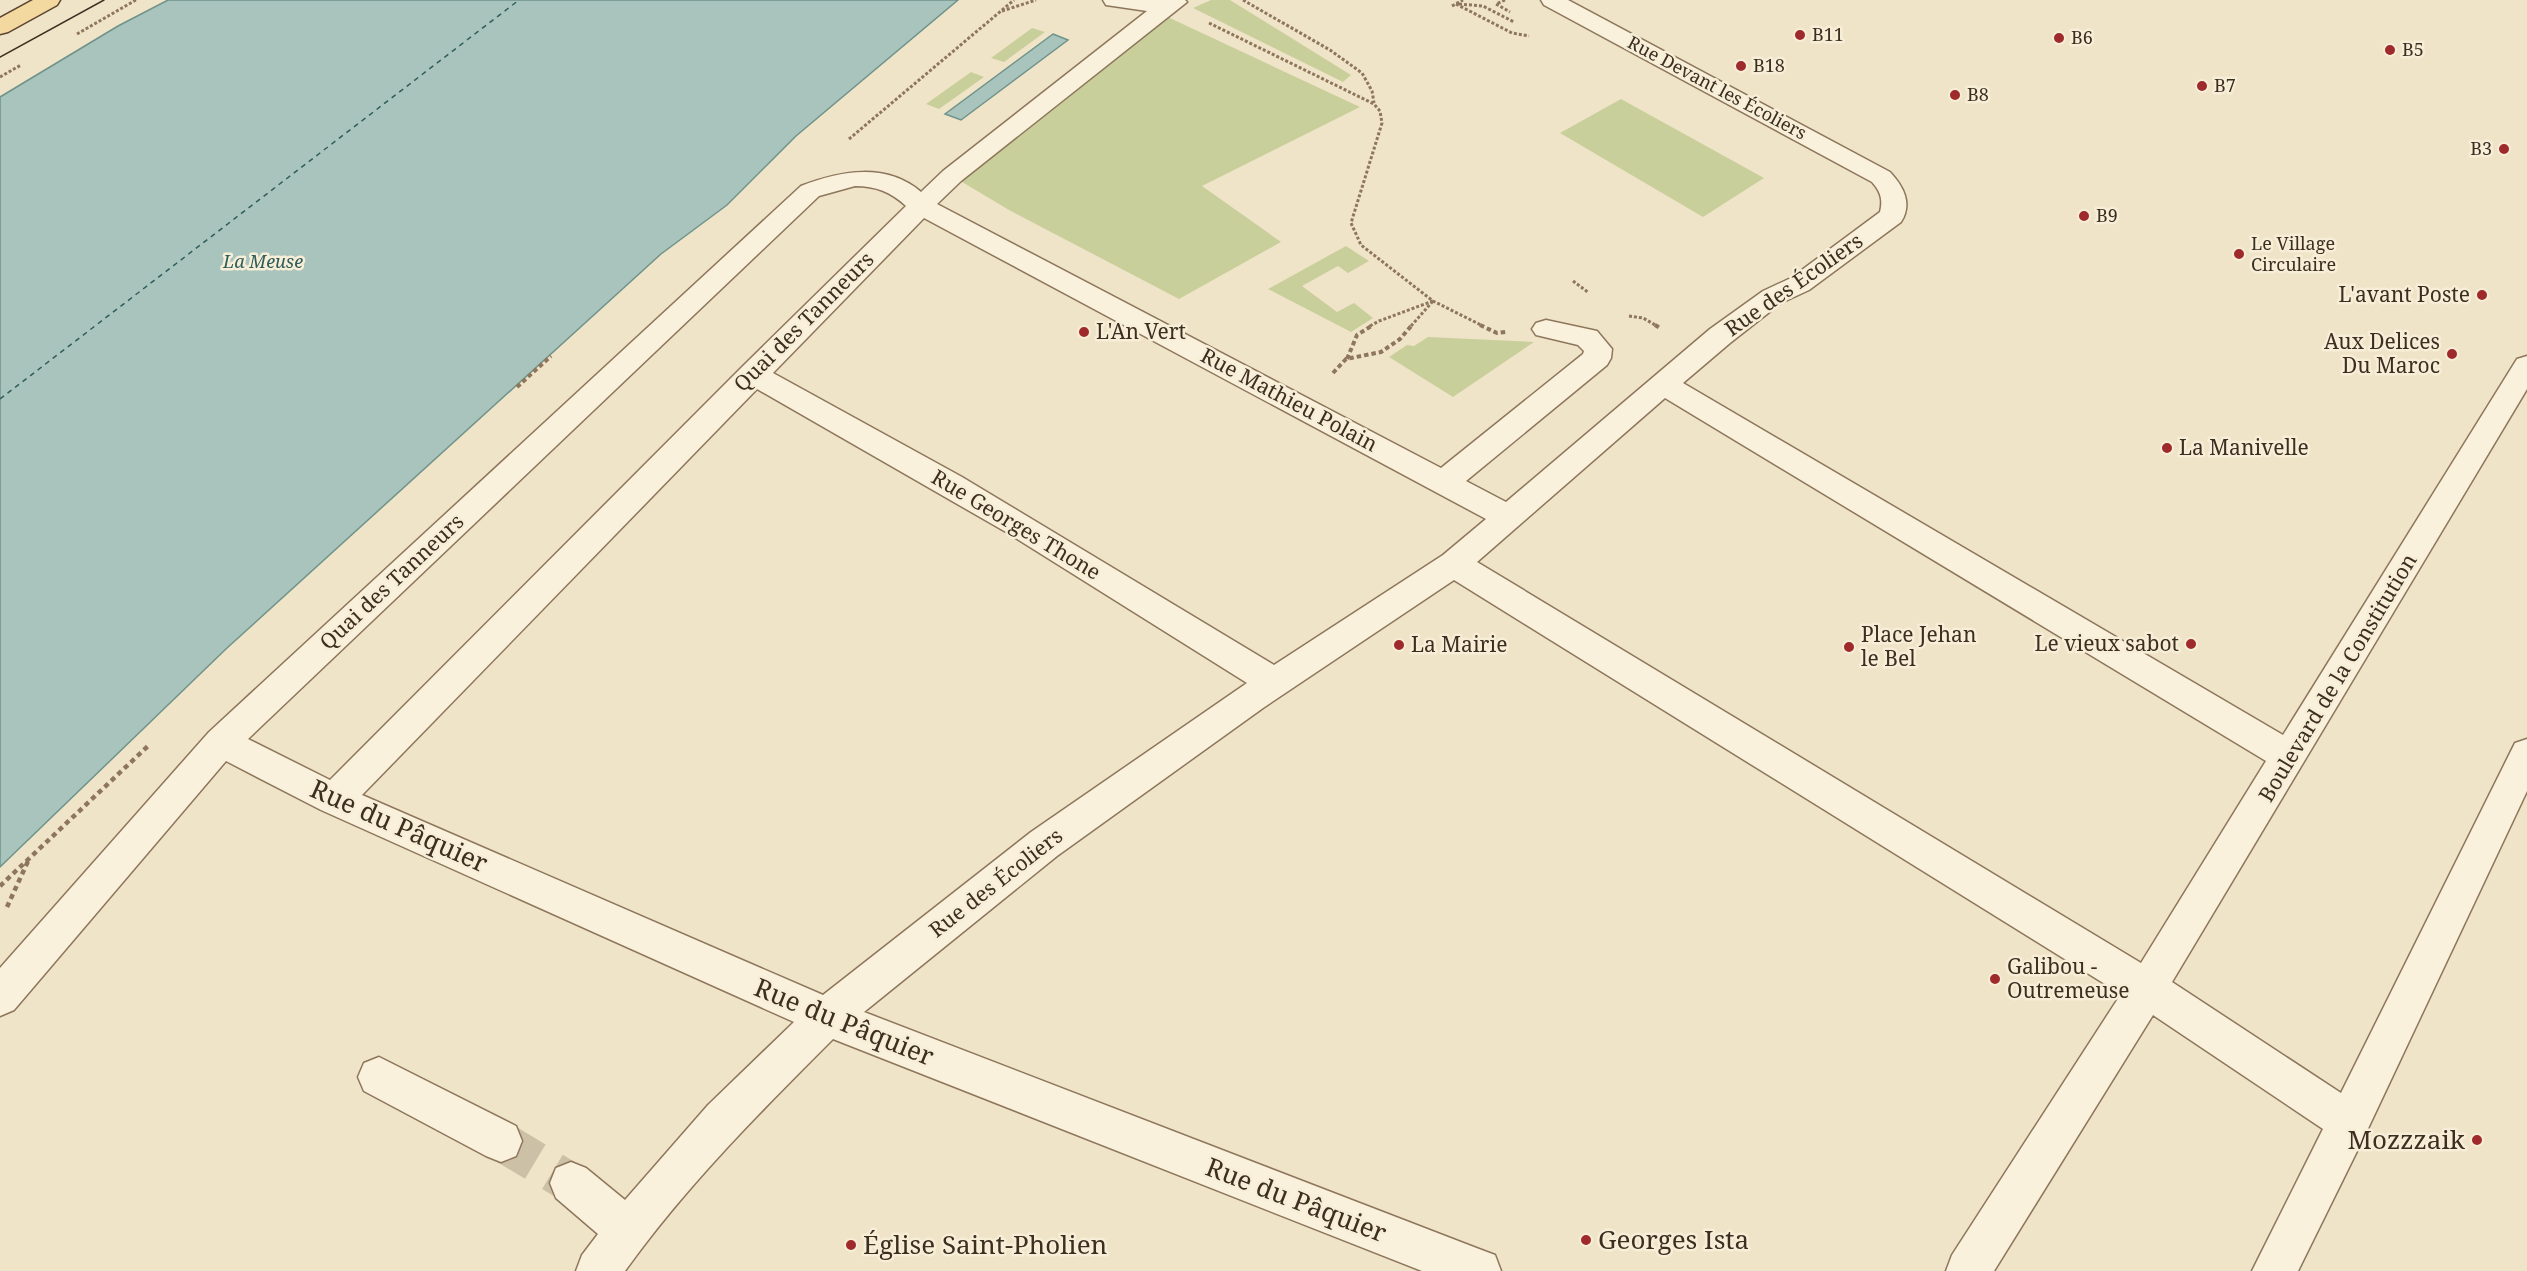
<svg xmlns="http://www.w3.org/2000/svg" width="2527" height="1271" font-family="'Noto Serif',serif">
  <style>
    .green { fill: #c9cf9b }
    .water { fill: #a9c4bc; stroke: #6f938a; stroke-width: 1.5 }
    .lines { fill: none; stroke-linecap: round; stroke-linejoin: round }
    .ferry { stroke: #2f5d5a; stroke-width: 1.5; stroke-dasharray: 5 4.5; stroke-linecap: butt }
    .minor-tunnel { stroke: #ccc0a6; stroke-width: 40; stroke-dasharray: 40 20; stroke-linecap: butt }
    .minor-casing { stroke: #8d765c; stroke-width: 3 }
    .major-casing { stroke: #5b4430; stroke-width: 3 }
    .path-far2 { stroke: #8d765c; stroke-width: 3; stroke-dasharray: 3 2; stroke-linecap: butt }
    .path-far1 { stroke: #8d765c; stroke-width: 4; stroke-dasharray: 4.5 3; stroke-linecap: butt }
    .path { stroke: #8d765c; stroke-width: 4.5; stroke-dasharray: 5 4; stroke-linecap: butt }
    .minor { fill: #faf1dc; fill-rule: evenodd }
    .major { fill: #f3d9a0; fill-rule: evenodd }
    .tram { stroke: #3d2e20; stroke-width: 1.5 }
    .poi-dot { fill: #9e2a2b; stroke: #f7eed8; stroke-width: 2 }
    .labels { text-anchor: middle; stroke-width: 5; stroke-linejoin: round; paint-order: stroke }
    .far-poi-label { font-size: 18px; fill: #3d2e20; stroke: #f7eed8; text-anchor: start }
    .far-street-label { font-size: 18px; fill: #3d2e20; stroke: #f7eed8 }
    .far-water-label { font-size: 18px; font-style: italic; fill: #2f5d5a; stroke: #f7eed8 }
    .street-label { font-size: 21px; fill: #3d2e20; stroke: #f7eed8 }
    .poi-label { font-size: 21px; fill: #3d2e20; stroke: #f7eed8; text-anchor: start }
    .near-street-label { font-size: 26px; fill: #3d2e20; stroke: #f7eed8 }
    .near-poi-label { font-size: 26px; fill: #3d2e20; stroke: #f7eed8; text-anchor: start }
  </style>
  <rect width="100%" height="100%" fill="#f0e4c8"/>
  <!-- green -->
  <g class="green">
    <polygon points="1211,0 1230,0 1351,75 1343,82 1193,8"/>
    <polygon points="1157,12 1360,107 1202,186 1281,242 1179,299 1009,210 952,176"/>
    <polygon points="1032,28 1045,32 1004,62 991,58"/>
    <polygon points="971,72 984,77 939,109 926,104"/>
    <polygon points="1621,99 1764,178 1703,217 1560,133"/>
    <polygon points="1346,246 1369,261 1348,273 1338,266 1302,286 1337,312 1354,303 1373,318 1351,332 1268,289"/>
    <polygon points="1428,337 1534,342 1453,397 1389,357 1407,345 1414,346"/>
  </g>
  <!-- water -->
  <g class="water">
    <polygon points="168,0 958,0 796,136 727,205 661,254 227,648 0,867 0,97 118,26"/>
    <polygon points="1053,34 1068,40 961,120 945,114"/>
  </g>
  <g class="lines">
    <!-- ferry -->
    <polyline class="ferry" points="0,399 519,0"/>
    <!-- minor-tunnel -->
    <polyline class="minor-tunnel" points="501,1141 571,1183"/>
    <defs>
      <g id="minor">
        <path d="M 1103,0 L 1185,0 L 1187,2 L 961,181 L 937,204 L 1441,468 L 1583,354 L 1584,351 L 1578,345 L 1536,335 L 1532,329 L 1536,323 L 1546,320 L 1597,331 L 1612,349 L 1611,358 L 1607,365 L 1466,481 L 1506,502 L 1710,329 L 1763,291 L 1791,278 L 1880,212 C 1883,200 1881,192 1872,182 L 1544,5 L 1541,0 L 1568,0 L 1890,172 C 1903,186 1913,203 1901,222 L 1809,290 L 1781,303 L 1730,343 L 1683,383 L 2283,735 L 2517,359 L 2527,356 L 2527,389 L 2172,982 L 2341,1093 L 2515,743 L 2527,739 L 2527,791 L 2364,1137 L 2298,1271 L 2252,1271 L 2323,1129 L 2153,1015 L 1994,1271 L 1946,1271 L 1952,1255 L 2121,994 L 1454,580 L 1263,708 L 1057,856 L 864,1012 L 1479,1249 L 1495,1255 L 1501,1271 L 1422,1271 L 833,1039 C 760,1112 686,1186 625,1271 L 576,1271 L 582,1255 L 598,1234 L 556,1198 L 550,1183 L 556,1168 L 571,1162 L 586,1168 L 625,1200 L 708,1105 L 794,1022 L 321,810 L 226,761 L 14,1010 L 0,1016 L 0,968 L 209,732 L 801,186 C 840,171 886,162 921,192 L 943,171 L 1147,11 L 1106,5 ZM 855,186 C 876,186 891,192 906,206 L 742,367 L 330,780 L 248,739 L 819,196 ZM 924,218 L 1486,519 L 1443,555 L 1274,665 L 962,477 L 773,373 ZM 757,389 L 1006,532 L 1247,683 L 1031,832 L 823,995 L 362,795 ZM 1665,398 L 2266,761 L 2141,963 L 1477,562 Z"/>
        <polygon points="379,1057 516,1126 522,1141 516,1156 501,1162 486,1156 364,1091 358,1077 364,1063"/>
      </g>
      <polygon id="major" points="33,0 60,0 57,5 8,32 0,34 0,18"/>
    </defs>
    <!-- minor casing -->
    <use href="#minor" class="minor-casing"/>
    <!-- major casing -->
    <use href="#major" class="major-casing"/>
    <!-- path-far2 -->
    <g class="path-far2">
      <polyline points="1243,0 1330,50 1362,73 1372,91 1374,103"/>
      <polyline points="1505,0 1496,4 1510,12"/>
      <polyline points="1456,4 1512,33 1529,36"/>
      <polyline points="1459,4 1483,6 1514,22"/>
      <polyline points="1452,6 1463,0"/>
      <polyline points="1002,11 1036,0"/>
      <polyline points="1209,23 1374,104 1380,111 1382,123 1351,223 1361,245 1433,301 1483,326"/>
      <polyline points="77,34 136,0"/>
      <polyline points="0,77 21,65"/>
      <polyline points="849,139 1014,0"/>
      <polyline points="1573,281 1589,293"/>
      <polyline points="1629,316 1643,318 1657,326"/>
      <polyline points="1370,326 1379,321 1433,301"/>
      <polyline points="1411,326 1433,301"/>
    </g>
    <!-- path-far1 -->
    <g class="path-far1">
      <polyline points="1480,325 1497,333 1506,332"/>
      <polyline points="1655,325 1660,328"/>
      <polyline points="1347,359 1357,335 1373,325"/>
      <polyline points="1333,373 1346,359 1381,352 1400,339 1412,325"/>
      <polyline points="517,387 551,356"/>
    </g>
    <!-- path -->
    <g class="path">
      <polyline points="0,886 148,746"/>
      <polyline points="7,907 29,859"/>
    </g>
    <!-- minor -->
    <use href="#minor" class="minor"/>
    <!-- major -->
    <use href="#major" class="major"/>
    <!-- tram -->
    <polyline class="tram" points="0,57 104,0"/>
  </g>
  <!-- markers -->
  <g class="poi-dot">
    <circle cx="1800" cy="35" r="6"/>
    <circle cx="2059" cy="38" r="6"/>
    <circle cx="2390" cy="50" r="6"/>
    <circle cx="1741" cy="66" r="6"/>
    <circle cx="2202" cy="86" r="6"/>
    <circle cx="1955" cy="95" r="6"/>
    <circle cx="2504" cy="149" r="6"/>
    <circle cx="2084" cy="216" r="6"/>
    <circle cx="2239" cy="254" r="6"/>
    <circle cx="2482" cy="295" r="6"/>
    <circle cx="1084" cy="332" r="6"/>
    <circle cx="2452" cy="354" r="6"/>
    <circle cx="2167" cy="448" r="6"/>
    <circle cx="2191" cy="644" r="6"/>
    <circle cx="1399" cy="645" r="6"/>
    <circle cx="1849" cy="647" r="6"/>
    <circle cx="1995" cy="979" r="6"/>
    <circle cx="2477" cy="1140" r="6"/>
    <circle cx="1586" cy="1240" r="6"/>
    <circle cx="851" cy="1245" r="6"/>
  </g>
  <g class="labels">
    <!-- far-poi labels -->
    <g class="far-poi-label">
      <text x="1812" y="41">B11</text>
      <text x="2071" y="44">B6</text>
      <text x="2402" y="56">B5</text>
      <text x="1753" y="72">B18</text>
      <text x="2214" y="92">B7</text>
      <text x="1967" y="101">B8</text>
      <text x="2492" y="155" text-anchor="end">B3</text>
      <text x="2096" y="222">B9</text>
      <text x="2251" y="250">Le Village<tspan x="2251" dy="21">Circulaire</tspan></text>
    </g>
    <!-- far-street labels -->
    <g class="far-street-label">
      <text transform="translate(1717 88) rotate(28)" y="6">Rue Devant les Écoliers</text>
    </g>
    <!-- far-water labels -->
    <g class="far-water-label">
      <text x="263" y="268">La Meuse</text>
    </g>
    <!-- street labels -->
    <g class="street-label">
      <text transform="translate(1794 285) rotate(-35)" y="7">Rue des Écoliers</text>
      <text transform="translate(804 322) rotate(-45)" y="7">Quai des Tanneurs</text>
      <text transform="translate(1289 400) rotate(28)" y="7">Rue Mathieu Polain</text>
      <text transform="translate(1016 525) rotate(31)" y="7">Rue Georges Thone</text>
      <text transform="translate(392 582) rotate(-43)" y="7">Quai des Tanneurs</text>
      <text transform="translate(2338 678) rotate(-59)" y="7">Boulevard de la Constitution</text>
      <text transform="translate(996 883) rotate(-38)" y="7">Rue des Écoliers</text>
    </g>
    <!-- poi labels -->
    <g class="poi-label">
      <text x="2470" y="302" text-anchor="end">L'avant Poste</text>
      <text x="1096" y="339">L'An Vert</text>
      <text x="2440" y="349" text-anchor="end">Aux Delices<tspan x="2440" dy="24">Du Maroc</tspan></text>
      <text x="2179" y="455">La Manivelle</text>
      <text x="1861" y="642">Place Jehan<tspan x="1861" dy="24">le Bel</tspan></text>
      <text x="2179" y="651" text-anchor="end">Le vieux sabot</text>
      <text x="1411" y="652">La Mairie</text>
      <text x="2007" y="974">Galibou -<tspan x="2007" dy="24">Outremeuse</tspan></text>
    </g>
    <!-- near-street labels -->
    <g class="near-street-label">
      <text transform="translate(399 826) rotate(24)" y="9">Rue du Pâquier</text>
      <text transform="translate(844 1022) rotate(22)" y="9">Rue du Pâquier</text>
      <text transform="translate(1296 1200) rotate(21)" y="9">Rue du Pâquier</text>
    </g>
    <!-- near-poi labels -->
    <g class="near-poi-label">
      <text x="2465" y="1149" text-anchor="end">Mozzzaik</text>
      <text x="1598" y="1249">Georges Ista</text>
      <text x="863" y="1254">Église Saint-Pholien</text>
    </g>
  </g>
</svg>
